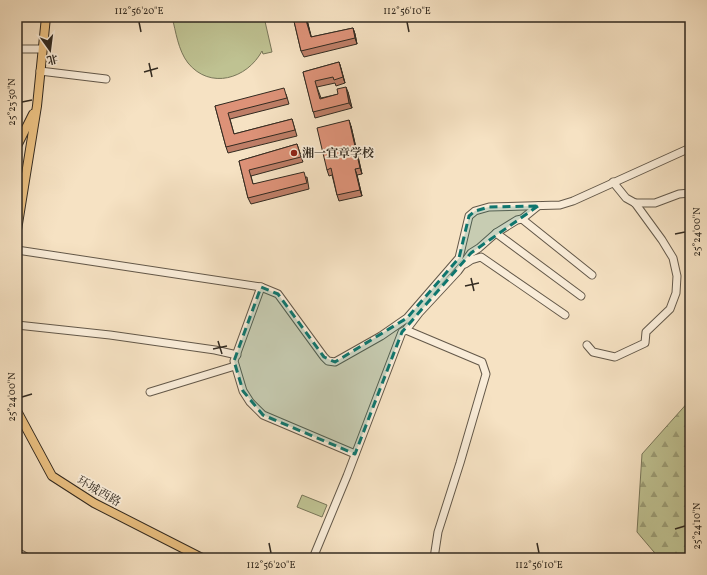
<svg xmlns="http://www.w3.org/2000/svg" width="707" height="575" font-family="Vollkorn,'Noto Serif SC',serif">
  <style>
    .forest { fill: url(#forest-firs); stroke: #787659 }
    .green { fill: #bfc292; stroke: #787659 }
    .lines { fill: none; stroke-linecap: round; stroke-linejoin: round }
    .minor-casing { stroke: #635849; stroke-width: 9 }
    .major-casing { stroke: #322a20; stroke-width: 10 }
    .minor { stroke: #f9ecd8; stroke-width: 7 }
    .major { stroke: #ebc182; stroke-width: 8 }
    .wall { fill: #be7e67; stroke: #322a20 }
    .shaded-wall { fill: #9b6654; stroke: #322a20 }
    .building { fill: #dd9278; stroke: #322a20 }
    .marked { fill: #0f766e; fill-opacity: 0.2; stroke: #0f766e; stroke-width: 3; stroke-dasharray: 8 5; stroke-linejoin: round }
    .ticks { fill: none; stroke: #322a20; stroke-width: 1.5 }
    .poi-dot { fill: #8f2418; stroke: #f9ecd8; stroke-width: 1.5 }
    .labels { text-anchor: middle; stroke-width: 3.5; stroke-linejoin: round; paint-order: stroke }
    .poi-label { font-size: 12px; font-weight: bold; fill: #322a20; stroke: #f9ecd8; text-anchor: start }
    .street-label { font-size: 12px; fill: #322a20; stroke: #f9ecd8 }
    .neatline { fill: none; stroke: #322a20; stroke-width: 1.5 }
    .ticks-label { font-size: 10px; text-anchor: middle; fill: #322a20 }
  </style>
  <defs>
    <pattern id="forest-firs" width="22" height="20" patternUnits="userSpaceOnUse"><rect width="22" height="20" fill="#bfc292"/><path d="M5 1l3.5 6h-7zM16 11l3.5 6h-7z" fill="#9c9e77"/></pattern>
  </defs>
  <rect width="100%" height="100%" fill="#f6e2c3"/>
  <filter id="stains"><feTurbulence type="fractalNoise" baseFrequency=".005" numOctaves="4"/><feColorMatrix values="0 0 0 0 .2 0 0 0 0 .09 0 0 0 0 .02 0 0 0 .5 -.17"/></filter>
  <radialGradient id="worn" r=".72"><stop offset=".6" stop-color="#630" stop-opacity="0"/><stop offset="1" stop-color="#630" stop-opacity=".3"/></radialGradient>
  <!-- forest -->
  <polygon class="forest" points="690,400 690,550 680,558 659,558 637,532 642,454"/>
  <!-- green -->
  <g class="green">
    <path d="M 172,17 L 264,17 L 272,52 L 263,54 L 262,51 C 247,79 210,90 188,63 C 178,50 176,32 172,17 Z"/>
    <polygon points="302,495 327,505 322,517 297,507"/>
  </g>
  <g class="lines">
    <defs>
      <g id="minor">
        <polyline points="17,49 42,49"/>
        <polyline points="40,71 106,79"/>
        <polyline points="635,203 655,203 679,194 690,193"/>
        <polyline points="522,219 592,275"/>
        <polyline points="496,233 581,296"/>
        <polyline points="17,250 261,287 234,361 243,391 250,402 263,415 355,454"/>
        <polyline points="465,264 471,260 481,257 565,315"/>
        <polyline points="261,287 278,294 324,357 328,361 335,362 381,336 407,318 459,258 469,216 475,211 489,207 560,205 573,201 690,148"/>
        <polyline points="17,325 110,335 215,350 237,355"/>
        <polyline points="406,330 482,362 486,374 460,463 438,532 434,558"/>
        <polyline points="587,345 593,352 615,357 645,343 646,332 670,309 676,293 677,276 673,258 662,240 635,203 626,198 613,182"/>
        <polyline points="150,392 235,366"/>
        <polyline points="17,552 28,558"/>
        <polyline points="313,558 347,476 402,332 406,330 419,313 458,271 471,253 479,248 496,233 517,220 522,219 538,206"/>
      </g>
      <g id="major">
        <polyline points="17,146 33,114"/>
        <polyline points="17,230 37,106 46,17"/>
        <polyline points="17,411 52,476 94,503 202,558"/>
      </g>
    </defs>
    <!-- minor casing -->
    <use href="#minor" class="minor-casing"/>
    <!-- major casing -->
    <use href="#major" class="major-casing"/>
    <!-- minor -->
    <use href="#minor" class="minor"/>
    <!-- major -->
    <use href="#major" class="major"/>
  </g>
  <!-- wall -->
  <g class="wall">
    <polygon points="293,17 319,17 307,20 311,37 353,28 355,34 357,44 304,57 301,51"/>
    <polygon points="339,62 345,83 336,86 335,83 317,87 321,98 348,92 352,108 315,118 303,72"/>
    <polygon points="286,94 289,104 230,119 234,134 292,119 297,136 228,153 226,147 215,106"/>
    <polygon points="351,126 362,174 357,175 362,196 339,201 337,195 332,175 329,176 327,170"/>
    <polygon points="297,144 303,162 251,176 253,184 307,177 309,189 251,204 248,198 239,161"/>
  </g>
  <!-- shaded-wall -->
  <g class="shaded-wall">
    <polygon points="306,17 307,20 313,43 311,37"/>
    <polygon points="353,28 355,34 357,44 355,38"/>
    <polygon points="339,62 341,68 345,83 343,77"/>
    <polygon points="346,87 348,92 352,108 349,103"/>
    <polygon points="349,120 351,126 362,174 360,168"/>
    <polygon points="355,169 357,175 362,196 360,190"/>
  </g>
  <!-- building -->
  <g class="building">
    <polygon points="293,17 305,17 311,37 353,28 355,38 301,51"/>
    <polygon points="339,62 343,77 334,80 333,77 315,81 320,99 338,94 337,89 346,87 349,103 313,112 303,72"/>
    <polygon points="284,88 287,98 228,113 234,134 292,119 295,130 226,147 215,106"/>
    <polygon points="349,120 360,168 355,169 360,190 337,195 331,168 327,170 317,128"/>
    <polygon points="297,144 301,157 249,170 253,184 304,172 307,183 248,198 239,161"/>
  </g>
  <!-- marked area -->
  <path class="marked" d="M 538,206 L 471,253 L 402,332 L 355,454 L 263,415 L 243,391 L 234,361 L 261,287 L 278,294 L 324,357 L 335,362 L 407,318 L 459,258 L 469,216 L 475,211 L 489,207 Z"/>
  <!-- ticks -->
  <path class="ticks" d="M 139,22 L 141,32M 407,22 L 409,32M 149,63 L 152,77M 144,72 L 158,68M 22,102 L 32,100M 675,234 L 685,232M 471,278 L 474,291M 465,286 L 479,283M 218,341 L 222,354M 213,349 L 227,346M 22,397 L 32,394M 675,529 L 685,526M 269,543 L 271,553M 537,543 L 539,553"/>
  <!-- markers -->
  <circle class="poi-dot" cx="294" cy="153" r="4"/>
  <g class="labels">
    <!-- poi labels -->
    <g class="poi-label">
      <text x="302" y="157">湘一宜章学校</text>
    </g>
    <!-- street labels -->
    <g class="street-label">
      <text transform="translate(99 491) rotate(30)" y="4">环城西路</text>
    </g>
  </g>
  <!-- margin -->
  <rect width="707" height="575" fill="none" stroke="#f6e2c3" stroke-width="44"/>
  <!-- north arrow -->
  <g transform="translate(50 50) rotate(166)" stroke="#f9ecd8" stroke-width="3" paint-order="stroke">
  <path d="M0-3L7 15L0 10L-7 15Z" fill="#322a20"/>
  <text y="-6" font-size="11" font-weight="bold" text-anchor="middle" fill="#322a20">北</text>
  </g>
  <rect x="22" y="22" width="663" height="531" class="neatline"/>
  <g class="ticks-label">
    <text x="139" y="14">112°56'20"E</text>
    <text x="407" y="14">112°56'10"E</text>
    <text transform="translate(11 102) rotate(-90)" y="4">25°23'50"N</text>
    <text transform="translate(696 232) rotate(-90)" y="4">25°24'00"N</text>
    <text transform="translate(11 397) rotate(-90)" y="4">25°24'00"N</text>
    <text transform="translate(696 526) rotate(-90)" y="4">25°24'10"N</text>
    <text x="271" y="568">112°56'20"E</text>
    <text x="539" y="568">112°56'10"E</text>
  </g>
  <rect width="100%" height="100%" filter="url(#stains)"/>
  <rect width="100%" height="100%" fill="url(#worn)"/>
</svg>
